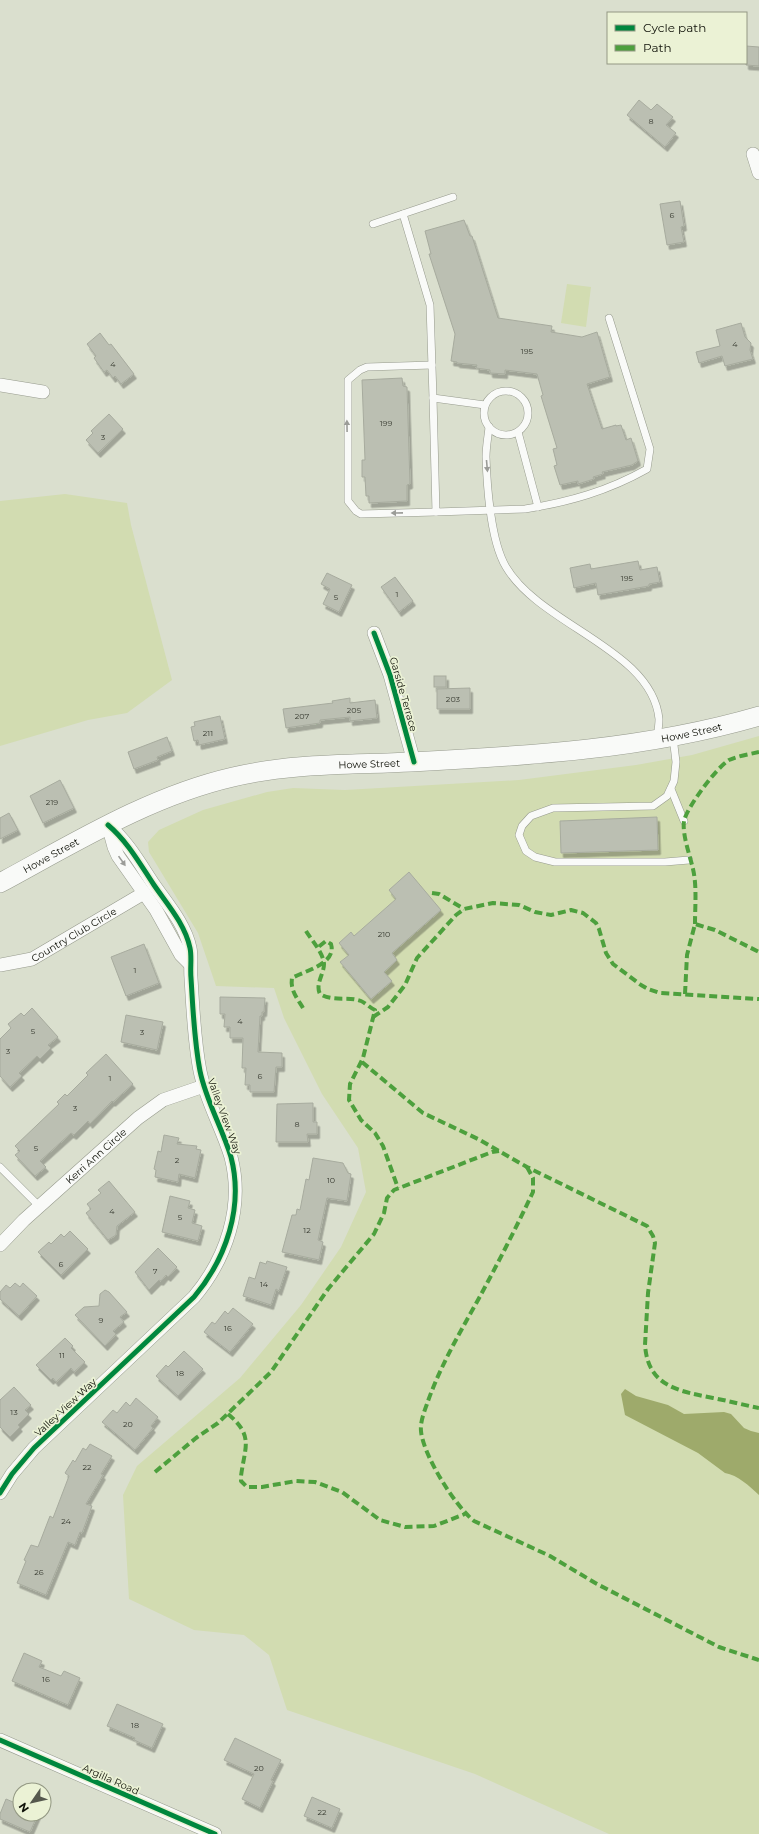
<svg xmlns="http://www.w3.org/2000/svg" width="759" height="1834" font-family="Montserrat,sans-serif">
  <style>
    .green { fill: #d2dcb1 }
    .water { fill: #9eaa6b }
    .building { fill: #bbbfb2; stroke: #a7ab9e; filter: url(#shadow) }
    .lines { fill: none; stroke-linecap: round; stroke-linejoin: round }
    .lane-casing { stroke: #969a8d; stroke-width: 8 }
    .street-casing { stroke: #969a8d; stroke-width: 14 }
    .secondary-casing { stroke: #969a8d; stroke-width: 20 }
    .lane { stroke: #f9faf8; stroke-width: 7 }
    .street { stroke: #f9faf8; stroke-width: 13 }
    .secondary { stroke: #f9faf8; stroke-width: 19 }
    .quiet { stroke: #4da03d; stroke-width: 4; stroke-dasharray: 8 4; stroke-linecap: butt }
    .cycleway-casing { stroke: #ebf2d5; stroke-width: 8 }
    .cycleway { stroke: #00873e; stroke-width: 5 }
    .oneway { fill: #9b9c98 }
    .labels { text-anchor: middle; stroke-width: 3.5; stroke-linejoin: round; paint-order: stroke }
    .number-label { font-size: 8px; fill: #393c32 }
    .street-label { font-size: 10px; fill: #0e1007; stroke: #ebf2d5 }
  </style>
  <defs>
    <filter id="shadow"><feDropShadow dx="2.5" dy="4.5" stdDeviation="0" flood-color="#0004"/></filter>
  </defs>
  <rect width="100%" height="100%" fill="#dadfce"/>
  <!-- green -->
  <g class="green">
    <polygon points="567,284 591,287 586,327 561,323"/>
    <polygon points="65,494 127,503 131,525 172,680 127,713 88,720 0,746 0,501"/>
    <polygon points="759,736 759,1834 609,1834 475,1774 287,1710 269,1655 244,1635 194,1630 129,1599 123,1495 137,1466 240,1378 301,1305 341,1247 366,1192 358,1148 322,1094 284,1018 274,988 216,986 198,933 149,852 148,842 159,830 203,810 267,792 293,788 345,790 519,780 636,765 692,755"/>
  </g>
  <!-- water -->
  <path class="water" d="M 625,1389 L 636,1396 L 668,1405 L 684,1414 L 724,1412 L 731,1414 L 744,1428 L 751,1431 L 759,1433 L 759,1495 C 749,1486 738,1475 725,1473 L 698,1453 L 625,1415 L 621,1394 Z"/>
  <!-- building -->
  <g class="building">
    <polygon points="746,46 759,47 759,66 746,65"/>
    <polygon points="639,100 651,110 657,104 673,117 666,125 676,133 665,147 627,115"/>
    <polygon points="680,201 684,226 681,227 684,242 667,245 660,204"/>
    <polygon points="464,220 470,236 472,236 498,318 552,326 551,332 582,337 597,332 610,377 587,384 602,429 616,425 616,426 621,425 626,440 631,438 638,461 632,465 602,472 603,474 593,477 594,479 578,484 578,481 560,485 554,466 557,465 553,449 557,448 541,396 543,395 537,374 505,370 505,374 490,373 490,370 476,368 477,365 457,363 457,362 451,361 455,334 429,254 431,254 425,231"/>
    <polygon points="741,323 745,337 751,343 750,350 753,359 725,366 722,356 699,363 696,352 720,346 716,330"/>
    <polygon points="100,333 109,345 111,344 134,374 121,384 115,376 113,378 107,370 104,372 94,358 96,356 87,344"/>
    <polygon points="402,378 403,386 407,387 410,484 407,485 407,501 369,503 369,496 366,496 365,477 362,477 362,460 365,460 362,380"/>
    <polygon points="109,414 123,429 98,453 86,440 93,433 91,431"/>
    <polygon points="638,561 640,570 657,567 660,582 649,584 649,586 598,595 596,583 574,588 570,568 590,564 591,569"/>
    <polygon points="327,573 352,585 339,612 323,604 330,589 321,584"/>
    <polygon points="395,577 413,601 399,612 381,587"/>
    <rect x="434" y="676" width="12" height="11"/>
    <polygon points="470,688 470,709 437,709 437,689"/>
    <polygon points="350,698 350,703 375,700 377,718 350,721 350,717 320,720 320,723 286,728 283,709 333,703 332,701"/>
    <polygon points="220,716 225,739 199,745 198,740 194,741 191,727 195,726 194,722"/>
    <polygon points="167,737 172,751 157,757 158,760 134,769 128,752"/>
    <polygon points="60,780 74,808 43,823 30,796"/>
    <polygon points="9,813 18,830 0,839 0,818"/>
    <polygon points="657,817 658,850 561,853 560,821"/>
    <polygon points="409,872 441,910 392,953 397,960 384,972 392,981 371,999 340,962 349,955 339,943 351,932 354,936 396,899 389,890"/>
    <polygon points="144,944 159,983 126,996 111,957"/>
    <polygon points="220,997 265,998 264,1012 262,1012 262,1016 260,1016 258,1052 282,1053 282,1067 276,1067 274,1092 250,1092 250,1085 245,1085 246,1068 242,1068 243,1038 230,1038 230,1027 224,1027 225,1014 220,1014"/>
    <polygon points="32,1008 58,1037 48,1045 51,1048 40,1059 37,1056 19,1073 22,1076 10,1087 0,1076 0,1039 11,1028 8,1024 21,1013 24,1016"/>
    <polygon points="126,1015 163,1022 157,1050 121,1042"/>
    <polygon points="106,1054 133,1084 113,1102 112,1101 90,1124 88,1121 74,1135 71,1133 40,1161 46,1167 35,1176 15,1155 20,1151 15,1146 59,1104 57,1102 65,1094 67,1096 88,1075 86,1073"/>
    <polygon points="313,1103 313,1122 317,1122 317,1134 307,1134 308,1142 276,1142 277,1104"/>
    <polygon points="164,1135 179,1138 177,1144 197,1146 196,1149 201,1150 195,1178 179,1174 178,1182 155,1177 156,1170 154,1169 158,1151 161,1152"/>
    <polygon points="313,1158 343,1163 348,1173 351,1174 347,1201 327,1198 318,1240 323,1242 319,1260 282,1252 292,1215 296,1215 297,1209 300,1210 306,1179 309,1180"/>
    <polygon points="109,1181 135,1212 117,1226 116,1235 108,1240 86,1213 91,1209 87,1204 101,1193 98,1190"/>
    <polygon points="170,1196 190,1201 188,1208 195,1210 192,1223 202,1226 198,1241 162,1232"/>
    <polygon points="70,1231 88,1249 61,1275 38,1252 49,1242 51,1244 61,1234 64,1237"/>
    <polygon points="158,1248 177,1267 168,1277 166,1275 161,1281 159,1280 149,1290 135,1272"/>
    <polygon points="267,1261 287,1267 279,1291 276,1289 271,1305 243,1296 249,1277 255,1279 260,1262 266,1264"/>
    <polygon points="15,1283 20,1287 23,1283 37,1296 19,1316 0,1299 0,1292 6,1285 10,1288"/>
    <polygon points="105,1290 109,1292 127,1312 120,1317 124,1322 113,1331 116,1334 105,1346 75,1315 84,1307 99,1306 100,1294"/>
    <polygon points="233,1308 253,1324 230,1352 204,1332 212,1322 215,1324 225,1311 228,1314"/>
    <polygon points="65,1338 73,1346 71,1348 85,1362 74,1372 71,1368 56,1382 53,1378 51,1380 36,1365"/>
    <polygon points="184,1351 203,1369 178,1396 156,1376 166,1365 168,1367"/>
    <polygon points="14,1387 31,1405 25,1410 29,1414 18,1425 20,1427 10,1437 0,1427 0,1400"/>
    <polygon points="136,1398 158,1417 151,1426 153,1428 135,1450 102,1422 113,1410 117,1413 126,1402 130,1406"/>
    <polygon points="90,1444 112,1456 101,1474 103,1475 86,1504 92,1506 82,1533 80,1532 75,1545 68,1542 46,1595 17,1583 26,1561 24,1560 31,1545 38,1547 50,1516 53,1518 69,1476 65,1473 73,1460 75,1462 83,1448 86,1450"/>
    <polygon points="24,1653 42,1661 39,1667 61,1676 64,1671 80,1678 68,1705 12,1681"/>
    <polygon points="117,1704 163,1724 152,1748 134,1740 135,1738 107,1726"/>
    <polygon points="235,1738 281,1760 271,1780 273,1781 260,1808 242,1799 254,1774 224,1760"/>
    <polygon points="312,1797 340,1809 332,1828 304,1816"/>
    <polygon points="6,1799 20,1805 20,1814 38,1814 30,1832 0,1819 0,1814"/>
  </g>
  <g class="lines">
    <defs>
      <g id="lane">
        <polyline points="403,214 430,305 433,398 485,405"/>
        <polyline points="373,224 453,197"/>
        <polyline points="432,365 367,367 360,370 348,380 348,501 356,511 361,514 436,512"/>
        <circle cx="506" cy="413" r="22"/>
        <path d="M 433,398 L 436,512 L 525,509 C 569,502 608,491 647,469 L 650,449 L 609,318"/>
        <path d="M 489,427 C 488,437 486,447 486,457 C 487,487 491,542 506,567 C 541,626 652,649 659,719 C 659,725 658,731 657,737"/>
        <polyline points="518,432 538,507"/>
        <polyline points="673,737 676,762 674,781 667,796 653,806 553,808 531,816 522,826 519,835 526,851 535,857 555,862 665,862 689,860"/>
        <polyline points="671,789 684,821"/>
        <polyline points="0,1167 39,1206"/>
      </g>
      <g id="street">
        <polyline points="753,154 759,173"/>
        <polyline points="0,385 43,392"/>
        <polyline points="374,633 390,675 414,762"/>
        <polyline points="108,825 114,847 118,856 156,910 181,955 190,964"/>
        <path id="s1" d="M 0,965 L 32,959 L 144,893"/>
        <path id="s2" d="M 0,1245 L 24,1220 L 138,1118 L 163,1100 L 204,1086"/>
        <path d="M 0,1493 L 12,1474 L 34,1448 L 194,1297 C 226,1259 244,1207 231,1157 C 222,1127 206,1101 200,1071 C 194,1040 193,1009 191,978 C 190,968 192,957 190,948 C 185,924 167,904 154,885 C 140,864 128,842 108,825"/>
        <polyline points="0,1740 215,1834"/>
      </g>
      <g id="secondary">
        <path id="s3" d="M 0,883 C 74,843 150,796 233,777 C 292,763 351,765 411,762 C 528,756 646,749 759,716"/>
      </g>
    </defs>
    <!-- lane casing -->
    <use href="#lane" class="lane-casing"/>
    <!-- street casing -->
    <use href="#street" class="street-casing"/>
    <!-- secondary casing -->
    <use href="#secondary" class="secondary-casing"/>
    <!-- lane -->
    <use href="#lane" class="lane"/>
    <!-- street -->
    <use href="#street" class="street"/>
    <!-- secondary -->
    <use href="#secondary" class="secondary"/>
    <!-- quiet -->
    <g class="quiet">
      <polyline points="432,893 439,894 464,909"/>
      <path d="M 695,924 C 695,907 697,886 693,869 C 690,856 682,834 684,821 C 687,807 717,767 729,760 C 738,756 750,754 759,752"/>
      <path d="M 306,931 C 312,941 323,952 324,964 C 324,974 315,984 320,994 C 333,1002 348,996 361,1001 C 366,1003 370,1008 375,1010 L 363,1058 L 350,1084 L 349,1100 L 361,1120 L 375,1133 L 383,1146 L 398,1188"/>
      <polyline points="685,994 687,955 695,924 715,930 759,952"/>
      <path d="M 303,1008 C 297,998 290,990 292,978 C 304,971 337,964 331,944 L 326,941 L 317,948"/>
      <polyline points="373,1017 388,1007 405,985 417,958 456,915 464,909 493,903 519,905 535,912 551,915 571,910 583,913 596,923 599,929 606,953 613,964 641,985 648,989 660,993 759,999"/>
      <path d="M 362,1062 L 423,1113 L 478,1139 L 527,1167 L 647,1226 L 653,1236 L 655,1243 L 648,1293 L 645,1345 C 648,1387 679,1391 713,1398 C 729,1401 744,1405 759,1408"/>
      <path d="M 527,1167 L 533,1178 L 533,1192 C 516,1228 497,1265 478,1300 C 459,1334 441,1365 428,1401 C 425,1410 420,1421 421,1431 C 423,1455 455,1506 474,1521 L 550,1556 L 597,1584 L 719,1647 L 759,1660"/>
      <path d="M 228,1414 C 254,1436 245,1446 241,1476 L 241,1481 L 247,1487 L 262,1487 L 296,1481 L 315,1482 L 342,1492 L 380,1520 L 405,1527 L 434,1526 L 465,1514"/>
      <polyline points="155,1472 196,1438 218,1423 271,1372 328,1289 374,1234 384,1213 387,1198 394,1190 492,1152 499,1151"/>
    </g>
    <defs>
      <g id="cycleway">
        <polyline points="374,633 390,675 414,762"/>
        <path d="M 0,1493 L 12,1474 L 34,1448 L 194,1297 C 226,1259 244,1207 231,1157 C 222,1127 206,1101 200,1071 C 194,1040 193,1009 191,978 C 190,968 192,957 190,948 C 185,924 167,904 154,885 C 140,864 128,842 108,825"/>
        <polyline points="0,1740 215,1834"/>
      </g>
    </defs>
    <!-- cycleway casing -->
    <use href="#cycleway" class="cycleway-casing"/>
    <!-- cycleway -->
    <use href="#cycleway" class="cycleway"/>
  </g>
  <!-- one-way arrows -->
  <defs><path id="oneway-solid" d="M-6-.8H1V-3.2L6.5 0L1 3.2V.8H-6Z"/></defs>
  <g class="oneway">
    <use href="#oneway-solid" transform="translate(347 426) rotate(-91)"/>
    <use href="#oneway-solid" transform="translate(487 466) rotate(85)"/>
    <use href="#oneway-solid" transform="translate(397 513) rotate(179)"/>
    <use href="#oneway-solid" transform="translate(122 861) rotate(55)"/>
  </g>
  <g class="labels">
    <!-- number labels -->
    <g class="number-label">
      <text x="651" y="124">8</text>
      <text x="672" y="218">6</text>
      <text x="735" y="347">4</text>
      <text x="527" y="354">195</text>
      <text x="113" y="367">4</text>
      <text x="386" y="426">199</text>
      <text x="103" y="440">3</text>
      <text x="627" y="581">195</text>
      <text x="397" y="597">1</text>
      <text x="336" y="600">5</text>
      <text x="453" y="702">203</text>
      <text x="354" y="713">205</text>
      <text x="302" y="719">207</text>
      <text x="208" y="736">211</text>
      <text x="52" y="805">219</text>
      <text x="384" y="937">210</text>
      <text x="135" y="973">1</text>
      <text x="240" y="1024">4</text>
      <text x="33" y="1034">5</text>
      <text x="142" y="1035">3</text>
      <text x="8" y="1054">3</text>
      <text x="260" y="1079">6</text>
      <text x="110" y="1081">1</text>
      <text x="75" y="1111">3</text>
      <text x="297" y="1127">8</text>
      <text x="36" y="1151">5</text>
      <text x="177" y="1163">2</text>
      <text x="331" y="1183">10</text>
      <text x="112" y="1214">4</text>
      <text x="180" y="1220">5</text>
      <text x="307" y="1233">12</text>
      <text x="61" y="1267">6</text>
      <text x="155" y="1274">7</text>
      <text x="264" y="1287">14</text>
      <text x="101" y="1323">9</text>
      <text x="228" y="1331">16</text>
      <text x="62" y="1358">11</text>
      <text x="180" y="1376">18</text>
      <text x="14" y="1415">13</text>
      <text x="128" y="1427">20</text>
      <text x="87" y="1470">22</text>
      <text x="66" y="1524">24</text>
      <text x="39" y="1575">26</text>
      <text x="46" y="1682">16</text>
      <text x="135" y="1728">18</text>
      <text x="259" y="1771">20</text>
      <text x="322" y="1815">22</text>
    </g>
    <!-- street labels -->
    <g class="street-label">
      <text transform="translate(404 694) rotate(74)" y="4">Garside Terrace</text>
      <text dy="4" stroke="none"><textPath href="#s3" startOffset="718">Howe Street</textPath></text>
      <text dy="4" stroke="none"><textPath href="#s3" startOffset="394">Howe Street</textPath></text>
      <text dy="4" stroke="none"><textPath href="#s3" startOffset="58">Howe Street</textPath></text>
      <text dy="4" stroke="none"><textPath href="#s1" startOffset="81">Country Club Circle</textPath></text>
      <text transform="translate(225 1116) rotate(70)" y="4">Valley View Way</text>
      <text dy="4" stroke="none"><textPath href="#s2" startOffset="131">Kerri Ann Circle</textPath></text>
      <text transform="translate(65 1407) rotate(-43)" y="4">Valley View Way</text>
      <text transform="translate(111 1779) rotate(24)" y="4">Argilla Road</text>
    </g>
  </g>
  <!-- legend -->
  <rect x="607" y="12" width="140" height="52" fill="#ebf2d5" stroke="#939883"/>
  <rect x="615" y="25" width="20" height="6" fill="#00873e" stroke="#939883"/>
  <text x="643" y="32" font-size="12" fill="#0e1007">Cycle path</text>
  <rect x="615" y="45" width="20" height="6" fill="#4da03d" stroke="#939883"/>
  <text x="643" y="52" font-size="12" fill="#0e1007">Path</text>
  <!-- north arrow -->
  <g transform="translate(32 1802) rotate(236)"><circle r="19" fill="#ebf2d5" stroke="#939883"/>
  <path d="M0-3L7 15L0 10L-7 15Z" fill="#55584d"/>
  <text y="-6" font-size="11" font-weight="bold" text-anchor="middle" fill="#0e1007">N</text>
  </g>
</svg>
